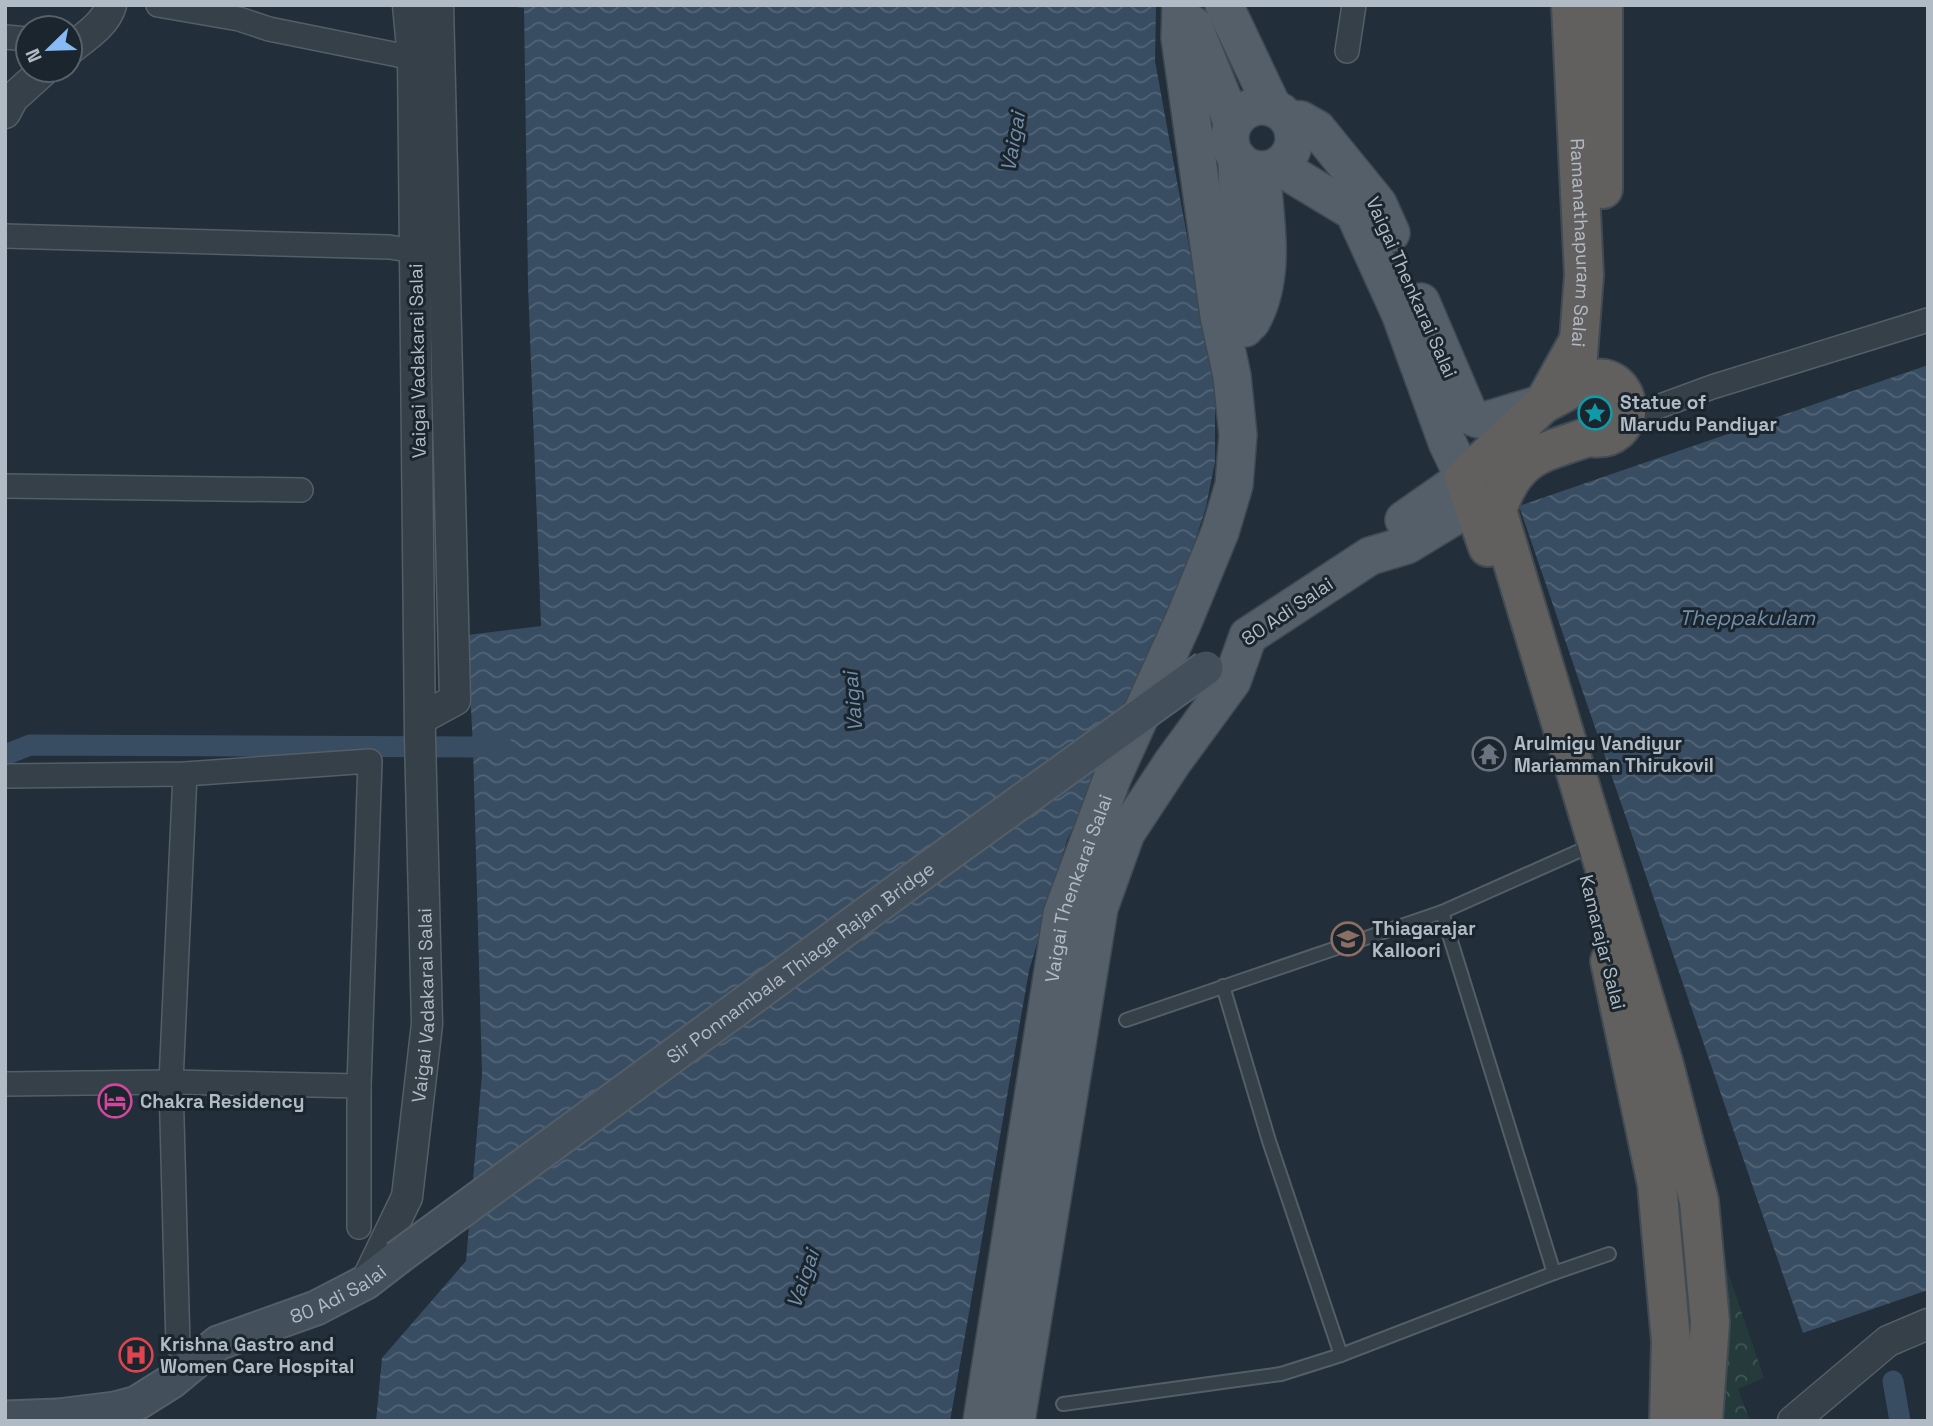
<svg xmlns="http://www.w3.org/2000/svg" width="1933" height="1426" font-family="'Space Grotesk',sans-serif">
  <style>
    .park { fill: url(#park-crowns) }
    .water { fill: url(#water-waves) }
    .lines { fill: none; stroke-linecap: round; stroke-linejoin: round }
    .canal { stroke: #384d62; stroke-width: 21 }
    .service-casing { stroke: #545e67; stroke-width: 16 }
    .minor-casing { stroke: #545e67; stroke-width: 26 }
    .tertiary-casing { stroke: #545e67; stroke-width: 33 }
    .secondary-casing { stroke: #545e67; stroke-width: 37 }
    .primary-casing { stroke: #3f4952; stroke-width: 40 }
    .trunk-casing { stroke: #414b54; stroke-width: 42 }
    .service { stroke: #364049; stroke-width: 12 }
    .minor { stroke: #364049; stroke-width: 23 }
    .tertiary { stroke: #364049; stroke-width: 30 }
    .secondary { stroke: #444f5c; stroke-width: 33 }
    .primary { stroke: #545f69; stroke-width: 37 }
    .trunk { stroke: #62605e; stroke-width: 38 }
    .secondary-bridge-casing { stroke: #545e67; stroke-width: 37; stroke-linecap: butt }
    .secondary-bridge { stroke: #444f5c; stroke-width: 33 }
    .labels { text-anchor: middle; stroke-width: 6; stroke-linejoin: round; paint-order: stroke }
    .street-label { font-size: 19px; fill: #b1bbc5; stroke: #1b252e }
    .poi-label { font-size: 19px; font-weight: bold; fill: #b1bbc5; stroke: #1b252e; text-anchor: start }
    .water-label { font-size: 21px; font-style: italic; fill: #728ea8; stroke: #1b252e }
  </style>
  <defs>
    <pattern id="park-crowns" width="20" height="18" patternUnits="userSpaceOnUse" patternTransform="scale(1.75)"><rect width="20" height="18" fill="#253b3b"/><path d="M2 6a3 3 0 1 1 6 0M12 15a3 3 0 1 1 6 0" fill="none" stroke="#425556"/></pattern>
    <pattern id="water-waves" width="16" height="10" patternUnits="userSpaceOnUse" patternTransform="scale(1.75)"><rect width="16" height="10" fill="#384d62"/><path d="M0 5q4-4 8 0t8 0" fill="none" stroke="#526577"/></pattern>
  </defs>
  <rect width="100%" height="100%" fill="#222e39"/>
  <!-- park -->
  <polygon class="park" points="1718,1243 1764,1378 1738,1389 1750,1421 1709,1421"/>
  <!-- water -->
  <g class="water">
    <polygon points="499,5 1156,5 1155,61 1215,389 1215,462 1206,507 1158,657 1067,840 1029,971 950,1421 376,1421 382,1358 466,1261 482,1074 473,747 467,635 541,626 528,285 524,8"/>
    <polygon points="1928,365 1928,1290 1803,1333 1519,506"/>
  </g>
  <g class="lines">
    <!-- canal -->
    <g class="canal">
      <polyline points="5,755 30,745 473,747 501,744"/>
      <polyline points="1893,1381 1900,1421"/>
    </g>
    <defs>
      <g id="service">
        <polyline points="1442,912 1554,1273"/>
        <polyline points="1223,986 1269,1141 1341,1355"/>
        <polyline points="1126,1020 1442,912 1579,851 1596,846"/>
        <polyline points="1063,1404 1281,1374 1341,1355 1554,1273 1609,1254"/>
      </g>
      <g id="minor">
        <polyline points="158,5 239,19 269,29 413,58"/>
        <polyline points="5,37 28,39"/>
        <polyline points="1347,51 1354,5"/>
        <polyline points="5,236 389,247 415,251"/>
        <polyline points="1625,419 1712,387 1928,320"/>
        <polyline points="5,486 301,490"/>
        <polyline points="5,776 185,774 370,761 359,1086 359,1227"/>
        <polyline points="5,1084 171,1082 359,1086"/>
        <polyline points="178,1346 171,1082 185,774"/>
      </g>
      <g id="tertiary">
        <path d="M 70,49 C 85,37 106,24 111,5"/>
        <polyline points="5,113 13,98 44,70"/>
        <polyline points="422,718 455,700 438,5"/>
        <path id="s1" d="M 366,1282 L 407,1197 L 427,1024 L 420,737 L 413,58 L 408,5"/>
        <polyline points="1793,1421 1888,1341 1928,1324"/>
      </g>
      <g id="secondary">
        <path id="s2" d="M 5,1418 L 58,1416 L 115,1409 L 137,1403 L 172,1381 L 218,1343 L 316,1308 L 366,1282 L 397,1258"/>
      </g>
      <g id="primary">
        <polyline points="1224,5 1273,108"/>
        <polyline points="1193,25 1233,124"/>
        <circle cx="1262" cy="138" r="32"/>
        <polyline points="1288,119 1301,120 1317,129 1378,204 1391,233"/>
        <polyline points="1237,158 1241,309 1245,328"/>
        <polyline points="1278,166 1354,212 1400,313 1447,442 1464,478 1404,520"/>
        <path d="M 1421,302 L 1468,412 C 1473,419 1479,420 1488,420 L 1544,403"/>
        <path d="M 1251,322 C 1277,276 1265,219 1261,170"/>
        <path id="s3" d="M 982,1421 L 1062,914 L 1113,776 L 1183,622 L 1220,532 L 1234,485 L 1238,435 L 1232,376 L 1219,316 L 1180,38 L 1181,5"/>
        <polyline points="1016,1421 1099,908 1126,833 1172,763 1232,681 1248,636 1370,556 1407,545 1499,489"/>
      </g>
      <g id="trunk">
        <path id="s4" d="M 1571,5 L 1584,275 L 1577,367"/>
        <polyline points="1603,189 1603,5"/>
        <path d="M 1544,403 C 1558,397 1580,382 1594,379 C 1635,372 1641,446 1588,437 C 1539,454 1516,455 1497,510 L 1664,1065 L 1699,1201 L 1710,1322 L 1703,1421"/>
        <polyline points="1488,547 1464,478 1544,403 1578,342"/>
        <polyline points="1610,961 1657,1184 1671,1341 1669,1421"/>
      </g>
    </defs>
    <!-- service casing -->
    <use href="#service" class="service-casing"/>
    <!-- minor casing -->
    <use href="#minor" class="minor-casing"/>
    <!-- tertiary casing -->
    <use href="#tertiary" class="tertiary-casing"/>
    <!-- secondary casing -->
    <use href="#secondary" class="secondary-casing"/>
    <!-- primary casing -->
    <use href="#primary" class="primary-casing"/>
    <!-- trunk casing -->
    <use href="#trunk" class="trunk-casing"/>
    <!-- service -->
    <use href="#service" class="service"/>
    <!-- minor -->
    <use href="#minor" class="minor"/>
    <!-- tertiary -->
    <use href="#tertiary" class="tertiary"/>
    <!-- secondary -->
    <use href="#secondary" class="secondary"/>
    <!-- primary -->
    <use href="#primary" class="primary"/>
    <!-- trunk -->
    <use href="#trunk" class="trunk"/>
    <defs>
      <g id="secondary-bridge">
        <path id="s5" d="M 397,1258 L 933,865 L 1206,668"/>
      </g>
    </defs>
    <!-- secondary-bridge casing -->
    <use href="#secondary-bridge" class="secondary-bridge-casing"/>
    <!-- secondary-bridge -->
    <use href="#secondary-bridge" class="secondary-bridge"/>
  </g>
  <!-- icons -->
  <defs>
    <symbol id="sight-ring" viewBox="-11 -11 22 22"><circle r="9.5" fill="#1b252e" stroke="#0f9aa8" stroke-width="1.5"/><path d="M0-6L1.8-2.2L6-1.7L2.9 1.2L3.7 5.4L0 3.3L-3.7 5.4L-2.9 1.2L-6-1.7L-1.8-2.2Z" fill="#0f9aa8"/></symbol>
    <symbol id="temple-ring" viewBox="-11 -11 22 22"><circle r="9.5" fill="#1b252e" stroke="#6b7280" stroke-width="1.5"/><path d="M0-6L5-2H3V0L6.5 2.5H4V6H1.5V3h-3V6H-4V2.5H-6.5L-3 0V-2H-5Z" fill="#6b7280"/></symbol>
    <symbol id="university-ring" viewBox="-11 -11 22 22"><circle r="9.5" fill="#1b252e" stroke="#8d6e63" stroke-width="1.5"/><path d="M0-5L7-2L0 1L-7-2ZM-4 1L0 2.5L4 1V4Q0 6-4 4Z" fill="#8d6e63"/></symbol>
    <symbol id="hotel-ring" viewBox="-11 -11 22 22"><circle r="9.5" fill="#1b252e" stroke="#d1479c" stroke-width="1.5"/><path d="M-6-4.5h1.5V1H6V5H4.5V3h-9V5H-6ZM-4 0a1.8 1.8 0 1 1 3.6 0ZM.5 0V-2.5h3Q6-2.5 6 0Z" fill="#d1479c"/></symbol>
    <symbol id="hospital-ring" viewBox="-11 -11 22 22"><circle r="9.5" fill="#1b252e" stroke="#e0444e" stroke-width="1.5"/><path d="M-5-5h3v3.5h4V-5h3V5h-3V1.5h-4V5h-3Z" fill="#e0444e"/></symbol>
  </defs>
  <g fill-rule="evenodd">
    <use href="#sight-ring" x="1576" y="394" width="38" height="38"/>
    <use href="#temple-ring" x="1470" y="735" width="38" height="38"/>
    <use href="#university-ring" x="1329" y="920" width="38" height="38"/>
    <use href="#hotel-ring" x="96" y="1082" width="38" height="38"/>
    <use href="#hospital-ring" x="117" y="1336" width="38" height="38"/>
  </g>
  <g class="labels">
    <!-- street labels -->
    <g class="street-label">
      <text dy="7" stroke="none"><textPath href="#s4" startOffset="238">Ramanathapuram Salai</textPath></text>
      <text transform="translate(1412 287) rotate(66)" y="7">Vaigai Thenkarai Salai</text>
      <text transform="translate(417 361) rotate(-91)" y="7">Vaigai Vadakarai Salai</text>
      <text transform="translate(1287 611) rotate(-34)" y="7">80 Adi Salai</text>
      <text dy="7" stroke="none"><textPath href="#s3" startOffset="542">Vaigai Thenkarai Salai</textPath></text>
      <text transform="translate(1603 942) rotate(76)" y="7">Kamarajar Salai</text>
      <text dy="7" stroke="none"><textPath href="#s5" startOffset="500">Sir Ponnambala Thiaga Rajan Bridge</textPath></text>
      <text dy="7" stroke="none"><textPath href="#s1" startOffset="287">Vaigai Vadakarai Salai</textPath></text>
      <text dy="7" stroke="none"><textPath href="#s2" startOffset="364">80 Adi Salai</textPath></text>
    </g>
    <!-- poi labels -->
    <g class="poi-label">
      <text x="1620" y="409">Statue of<tspan x="1620" dy="22">Marudu Pandiyar</tspan></text>
      <text x="1514" y="750">Arulmigu Vandiyur<tspan x="1514" dy="22">Mariamman Thirukovil</tspan></text>
      <text x="1372" y="935">Thiagarajar<tspan x="1372" dy="22">Kalloori</tspan></text>
      <text x="140" y="1108">Chakra Residency</text>
      <text x="160" y="1351">Krishna Gastro and<tspan x="160" dy="22">Women Care Hospital</tspan></text>
    </g>
    <!-- water labels -->
    <g class="water-label">
      <text transform="translate(1013 142) rotate(-80)" y="7">Vaigai</text>
      <text x="1747" y="625">Theppakulam</text>
      <text transform="translate(853 702) rotate(-95)" y="7">Vaigai</text>
      <text transform="translate(803 1279) rotate(-71)" y="7">Vaigai</text>
    </g>
  </g>
  <!-- border -->
  <rect width="1933" height="1426" fill="none" stroke="#b1bbc5" stroke-width="14"/>
  <!-- north arrow -->
  <g transform="translate(49 49) rotate(247)"><circle r="33" fill="#1b252e" stroke="#57616a" stroke-width="2"/>
  <path d="M0-5L12 26L0 18L-12 26Z" fill="#88bbf3"/>
  <text y="-10" font-size="19" font-weight="bold" text-anchor="middle" fill="#b1bbc5">N</text>
  </g>
</svg>
